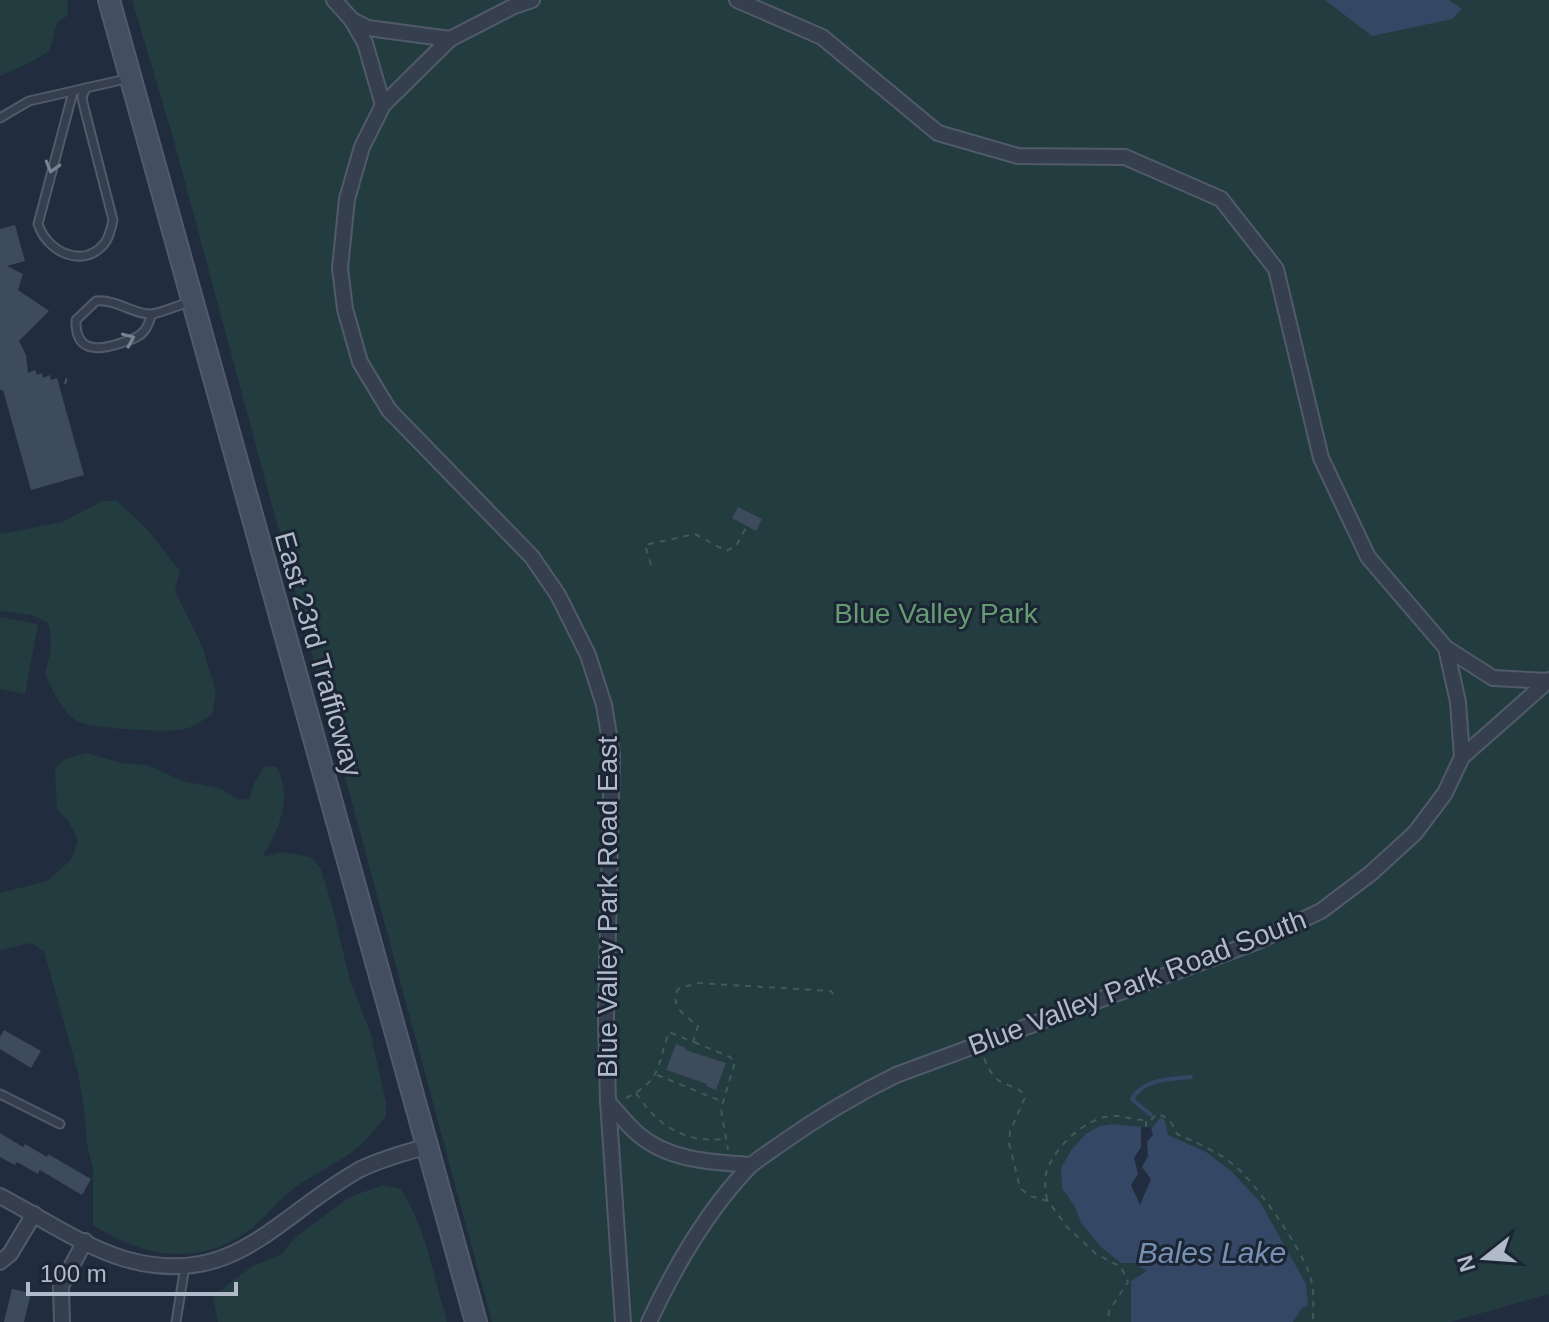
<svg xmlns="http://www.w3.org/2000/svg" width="1549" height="1322" font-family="Helvetica,sans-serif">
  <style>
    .green { fill: #233c3f }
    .water { fill: #344866 }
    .pier { fill: #212d3e }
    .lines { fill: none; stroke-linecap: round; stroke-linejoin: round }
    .stream { stroke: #344866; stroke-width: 4 }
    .building { fill: #3d4b5d }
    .lane-casing { stroke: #515a69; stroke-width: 11 }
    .street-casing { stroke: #515a69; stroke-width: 18 }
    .secondary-casing { stroke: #515a69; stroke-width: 24 }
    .path { stroke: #41595c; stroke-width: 2; stroke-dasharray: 6 6; stroke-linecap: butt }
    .lane { stroke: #363f4e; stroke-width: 7 }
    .street { stroke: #363f4e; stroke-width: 14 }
    .secondary { stroke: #434e61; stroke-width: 20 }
    .oneway { stroke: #7a8392 }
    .labels { text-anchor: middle; stroke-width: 6; stroke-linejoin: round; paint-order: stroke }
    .park-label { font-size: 28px; fill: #669c73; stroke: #1b2533 }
    .street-label { font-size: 28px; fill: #b1bac9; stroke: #1b2533 }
    .water-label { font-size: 30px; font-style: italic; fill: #7790b3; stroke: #1b2533 }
  </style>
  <rect width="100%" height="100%" fill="#212d3e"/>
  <!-- green -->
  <g class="green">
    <polygon points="0,0 67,0 68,15 57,23 49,51 27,64 0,76"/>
    <polygon points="132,0 1549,0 1549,1294 1450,1322 492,1322 172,134"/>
    <path d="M 103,501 L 117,501 L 146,528 L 180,571 L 175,591 L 202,646 L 216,693 L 212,714 C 204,719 194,727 185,729 C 169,733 87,729 75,720 C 61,710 51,688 45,673 C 50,655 54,641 48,623 L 33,615 L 0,611 L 0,534 L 62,522 Z"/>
    <polygon points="0,617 38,624 25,694 0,689"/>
    <path d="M 86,753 L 122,763 L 147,765 L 183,781 L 222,789 L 238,800 L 249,799 L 255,781 L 264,767 L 276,766 C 293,797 280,829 262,857 L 283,852 L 310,857 L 320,867 L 332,905 L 349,977 L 371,1035 L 386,1103 L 386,1116 C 376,1128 365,1143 352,1152 C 334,1165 313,1174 294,1188 C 275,1203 260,1225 239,1237 C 190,1267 138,1254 93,1225 L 93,1170 L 87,1144 L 84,1106 L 77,1069 L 44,951 L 31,943 L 0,950 L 0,893 L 47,881 L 71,860 L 78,841 L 69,822 L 57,809 L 55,768 L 65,759 Z"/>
    <path d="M 383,1185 L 401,1189 C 426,1229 434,1277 447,1322 L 218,1322 L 213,1296 L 253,1266 L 282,1254 L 296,1237 L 350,1197 Z"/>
  </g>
  <!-- water -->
  <g class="water">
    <polygon points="1325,0 1449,0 1462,9 1452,19 1372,36"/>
    <polygon points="1161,1117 1165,1121 1168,1135 1206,1152 1231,1171 1260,1202 1306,1284 1308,1305 1302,1308 1293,1322 1131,1322 1131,1281 1147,1271 1134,1263 1121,1263 1101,1247 1081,1223 1075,1207 1062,1188 1061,1168 1071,1150 1087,1133 1100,1126 1114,1124 1152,1128"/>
  </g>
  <!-- pier -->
  <polygon class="pier" points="1141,1127 1151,1127 1153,1135 1147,1142 1148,1156 1142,1167 1151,1179 1140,1205 1131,1185 1138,1174 1134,1158 1141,1147"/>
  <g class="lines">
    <!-- stream -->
    <path class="stream" d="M 1151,1115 L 1132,1099 C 1143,1079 1170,1079 1191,1077"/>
  </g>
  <!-- building -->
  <g class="building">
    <polygon points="15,225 25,261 7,266 23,274 18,290 49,311 19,341 26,355 28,373 35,370 37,375 42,373 43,378 50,375 51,380 57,378 84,475 31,490 3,390 0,390 0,229"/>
    <polygon points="738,507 762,519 756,531 732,518"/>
    <polygon points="4,1030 41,1051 31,1068 0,1049 0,1037"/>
    <polygon points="676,1044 686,1048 685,1050 726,1063 716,1090 706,1086 707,1084 666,1070"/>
    <polygon points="0,1133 23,1147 25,1144 47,1157 48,1154 91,1179 82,1195 40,1170 38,1174 17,1162 15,1165 0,1157"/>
    <polygon points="12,1289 31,1293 24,1322 4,1322"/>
  </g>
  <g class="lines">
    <defs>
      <g id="lane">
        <path d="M 73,92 L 38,224 C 47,252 83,269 104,244 C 110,237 111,228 113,220 L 83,103 L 82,97 L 86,88"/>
        <polyline points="0,118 29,101 130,78"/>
        <path d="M 152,314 C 150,319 148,327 144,331 C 139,338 129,340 121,343 C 97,351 75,352 76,320 L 96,301 C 117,299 134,315 152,314 C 164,312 178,305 190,302"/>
        <polyline points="0,1094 60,1124"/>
        <polyline points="176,1322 185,1266"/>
      </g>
      <g id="street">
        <polyline points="334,0 352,20 368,28 450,39 514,6 532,0"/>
        <polyline points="737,0 822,37 938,133 1018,156 1125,157 1221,199 1276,269 1321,458 1368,557 1446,648 1458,702 1462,757"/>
        <polyline points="352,20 365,43 383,105"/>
        <polyline points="450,39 383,105 362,147 347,199 340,268 345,309 360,362 389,410 532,557 558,595 588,655 604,705 612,754 606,1019 608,1101 623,1322"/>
        <polyline points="1446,648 1493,678 1548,681"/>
        <path d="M 608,1102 C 618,1112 627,1125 638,1134 C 669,1161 712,1162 751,1165"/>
        <path d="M 0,1196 C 40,1217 82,1246 125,1259 C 234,1290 275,1217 359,1170 C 380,1159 405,1153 428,1146"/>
        <polyline points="0,1262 10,1254 34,1214"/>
        <polyline points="62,1322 61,1286 85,1241"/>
        <path d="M 649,1322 C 675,1266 706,1212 749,1167 C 758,1159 769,1152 779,1145 C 817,1118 855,1095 896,1075 L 1256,942 L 1321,911 L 1370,874 L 1415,833 L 1445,793 L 1462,757 L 1549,680"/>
      </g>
      <polyline id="secondary" points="109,0 476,1322"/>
    </defs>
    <!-- lane casing -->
    <use href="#lane" class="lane-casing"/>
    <!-- street casing -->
    <use href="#street" class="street-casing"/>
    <!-- secondary casing -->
    <use href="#secondary" class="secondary-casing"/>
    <!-- path -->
    <g class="path">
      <polyline points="65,384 67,377"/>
      <polyline points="651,565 645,545 695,534 726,551 736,546 747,526"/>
      <polyline points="694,1042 730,1057 735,1062 721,1109 728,1150"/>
      <path d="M 984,1058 C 987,1066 991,1074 998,1080 C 1008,1088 1019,1085 1025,1097 L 1010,1132 L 1009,1143 L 1020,1188 L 1030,1196 L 1048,1201 L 1068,1228 L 1096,1254 L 1121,1267 L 1128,1282 L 1109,1311 L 1108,1322"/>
      <polyline points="657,1075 721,1101"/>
      <path d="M 636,1093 C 657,1125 684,1143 723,1139"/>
      <path d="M 626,1098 C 663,1079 656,1067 669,1032 L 693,1042 L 698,1026 C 686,1016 669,1007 678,989 L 697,983 L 831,991 L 835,997"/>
      <path d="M 1146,1127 L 1146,1120 L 1151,1120 L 1157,1114 C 1169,1117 1172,1123 1177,1134 C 1197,1143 1219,1152 1236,1167 C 1258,1186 1299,1245 1309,1273 C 1315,1289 1313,1305 1313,1322"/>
      <path d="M 1047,1200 C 1046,1191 1044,1183 1046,1174 C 1052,1149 1085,1118 1111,1116 C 1122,1115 1132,1120 1143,1120"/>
    </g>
    <!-- lane -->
    <use href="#lane" class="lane"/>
    <!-- street -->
    <use href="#street" class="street"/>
    <!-- secondary -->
    <use href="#secondary" class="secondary"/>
  </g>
  <!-- one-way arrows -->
  <defs><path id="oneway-chevron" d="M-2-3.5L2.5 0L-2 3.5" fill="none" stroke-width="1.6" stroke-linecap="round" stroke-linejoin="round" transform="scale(2)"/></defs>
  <g class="oneway">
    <use href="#oneway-chevron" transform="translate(52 167) rotate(106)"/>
    <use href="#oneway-chevron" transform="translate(129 339) rotate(-24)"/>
  </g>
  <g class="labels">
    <!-- park labels -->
    <g class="park-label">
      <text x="936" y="623">Blue Valley Park</text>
    </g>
    <!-- street labels -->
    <g class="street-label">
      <text transform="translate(319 654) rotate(74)" y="10">East 23rd Trafficway</text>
      <text transform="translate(607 907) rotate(-90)" y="10">Blue Valley Park Road East</text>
      <text transform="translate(1137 982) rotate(-21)" y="10">Blue Valley Park Road South</text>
    </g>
    <!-- water labels -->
    <g class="water-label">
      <text x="1212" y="1263">Bales Lake</text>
    </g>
  </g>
  <!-- north arrow -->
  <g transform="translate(1485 1258) rotate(253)" stroke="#1b2533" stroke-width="6" paint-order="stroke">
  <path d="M0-6L14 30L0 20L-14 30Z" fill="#b1bac9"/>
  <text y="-12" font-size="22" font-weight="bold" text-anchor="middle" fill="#b1bac9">N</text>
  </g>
  <!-- scale -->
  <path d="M28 1282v12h208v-12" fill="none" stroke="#b1bac9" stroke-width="4"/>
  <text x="40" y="1282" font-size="24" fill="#b1bac9" stroke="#1b2533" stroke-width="6" paint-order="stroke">100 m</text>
</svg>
